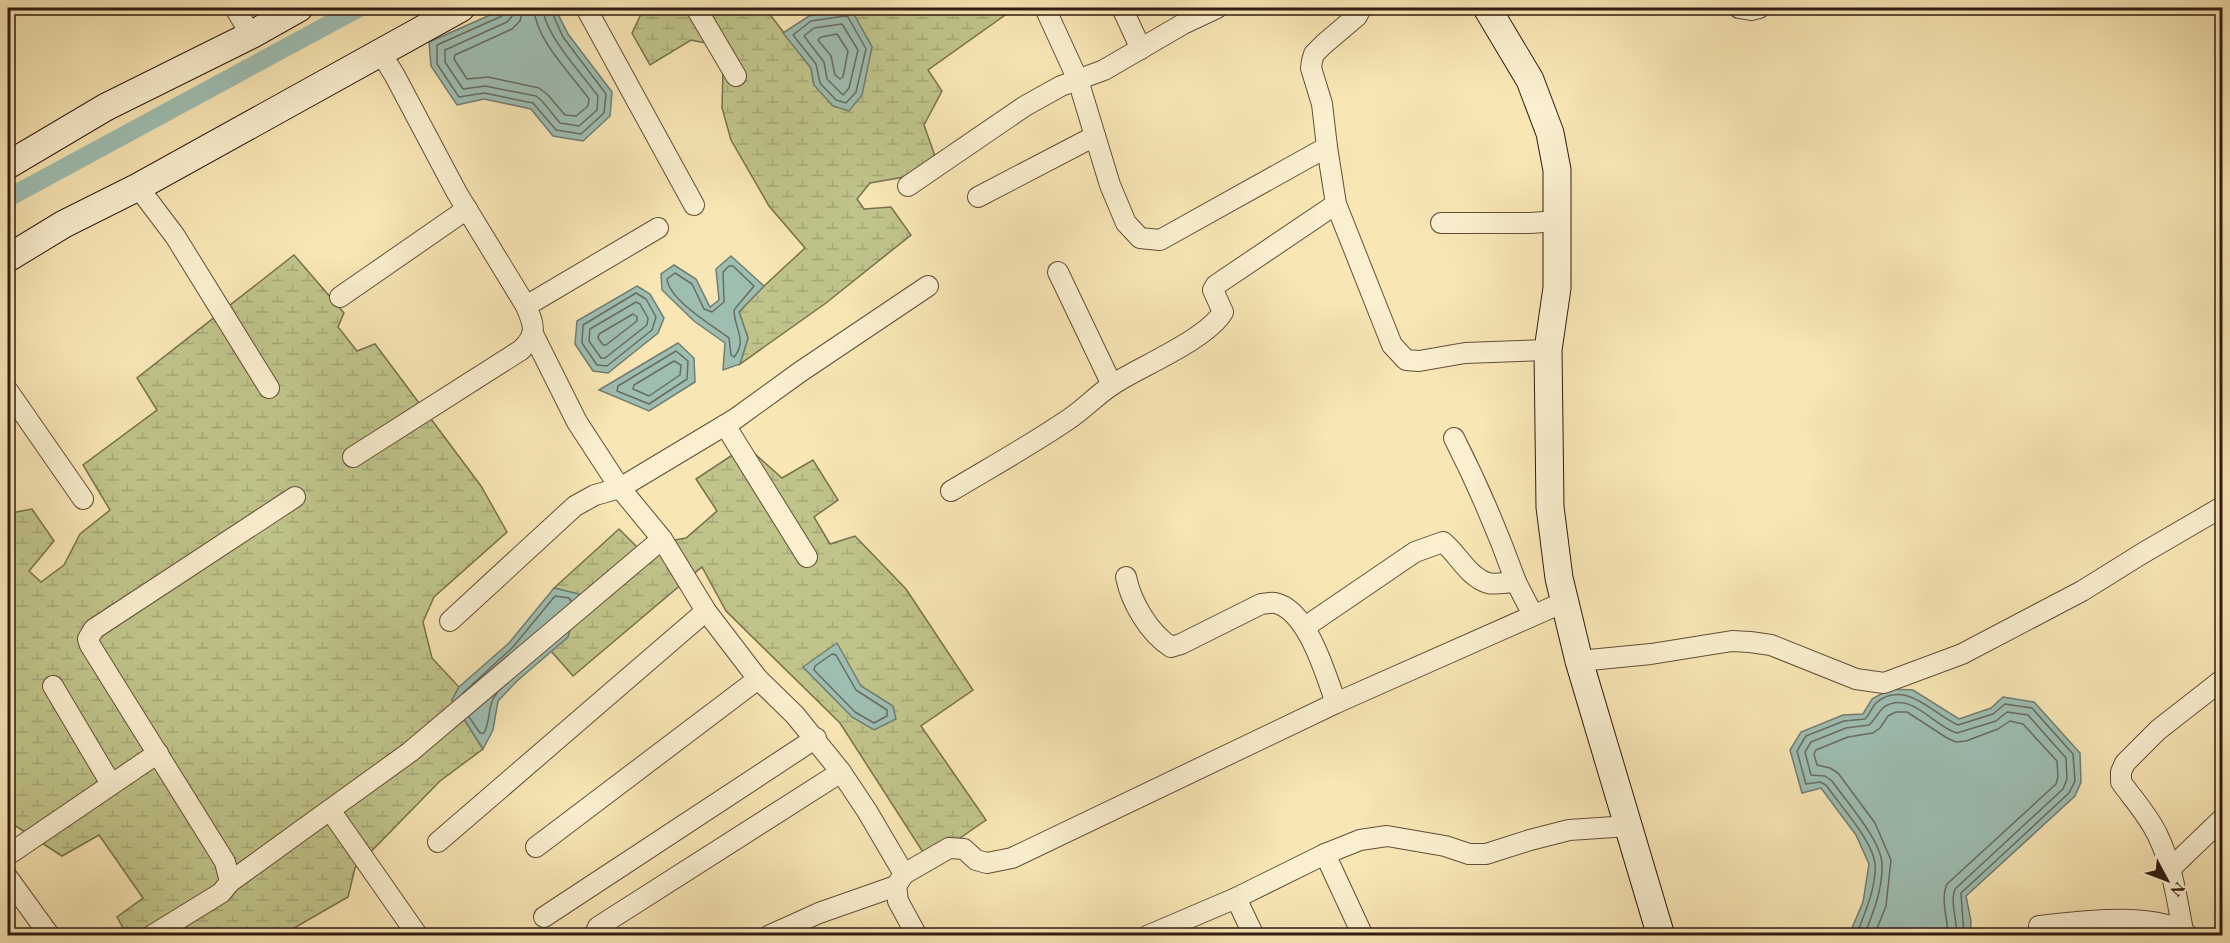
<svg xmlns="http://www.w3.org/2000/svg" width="2230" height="943" font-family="'EB Garamond',serif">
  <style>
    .wetland { fill: url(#wetland-marsh); stroke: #78704d; stroke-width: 1.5 }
    .water { fill: #9ebeb2; stroke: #727d71; stroke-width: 1.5 }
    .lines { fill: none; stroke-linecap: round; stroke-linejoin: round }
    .shore { stroke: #686c60; stroke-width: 1.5 }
    .canal { stroke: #9ebeb2; stroke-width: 18 }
    .street-casing { stroke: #634e38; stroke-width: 22 }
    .secondary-casing { stroke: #311b0f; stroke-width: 29 }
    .street { stroke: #faefcf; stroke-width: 20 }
    .secondary { stroke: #faefcf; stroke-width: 27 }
  </style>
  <defs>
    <pattern id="wetland-marsh" width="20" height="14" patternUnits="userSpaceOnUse" patternTransform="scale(1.5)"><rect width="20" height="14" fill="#c0c48b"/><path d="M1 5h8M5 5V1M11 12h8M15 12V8" fill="none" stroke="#a5a877"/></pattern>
  </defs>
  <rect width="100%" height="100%" fill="#f8e6b5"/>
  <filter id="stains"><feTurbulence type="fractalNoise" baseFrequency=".00333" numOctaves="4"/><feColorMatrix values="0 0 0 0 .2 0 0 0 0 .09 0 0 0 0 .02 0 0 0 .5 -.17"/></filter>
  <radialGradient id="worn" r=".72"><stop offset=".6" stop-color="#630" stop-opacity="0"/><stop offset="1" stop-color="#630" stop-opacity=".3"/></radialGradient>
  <!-- wetland -->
  <g class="wetland">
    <polygon points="644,8 765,8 811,68 814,85 872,47 850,8 1015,8 928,70 942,91 924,125 935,156 904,177 870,183 857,199 864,209 891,207 911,235 826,303 740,364 748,338 739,312 764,286 805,248 769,206 731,140 722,108 723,70 711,44 691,40 650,65 632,33"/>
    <polygon points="294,255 344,313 338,327 357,351 375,344 481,486 507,532 434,597 423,622 432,658 459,687 452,700 483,749 440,781 355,868 348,897 282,935 127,935 117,917 143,898 99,835 62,856 8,821 8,517 11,513 32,509 54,541 29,571 41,582 64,565 80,534 110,510 83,465 157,410 137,378"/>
    <polygon points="746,446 782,478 813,460 838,500 814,517 830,544 855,536 906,589 973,690 921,726 986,820 928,860 840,723 726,611 702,567 573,676 551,651 568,637 578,594 554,588 619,529 637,547 686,538 717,511 696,479"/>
  </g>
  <!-- water -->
  <g class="water">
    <polygon points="506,8 555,8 568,34 612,92 610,116 583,141 553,136 531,109 484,99 457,105 431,66 429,42"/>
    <polygon points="851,9 872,47 862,95 849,111 833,106 814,85 811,68 783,33 809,16"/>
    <polygon points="731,256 764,286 739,312 748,338 740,364 723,370 725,343 694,321 662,290 661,274 674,265 696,279 710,307 719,300 716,269"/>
    <polygon points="637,286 650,294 664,318 658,333 608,373 593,371 575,344 577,321"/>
    <polygon points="678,343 694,358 695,382 649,411 599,390"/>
    <polygon points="554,588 579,594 568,637 517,681 498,701 493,730 483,749 452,700 459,687 509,643"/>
    <polygon points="837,643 861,686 893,706 896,719 874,730 852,717 803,667"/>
    <polygon points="1890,689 1913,690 1959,719 1991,708 2003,697 2034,702 2080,753 2081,782 2075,796 1966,896 1971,921 1970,935 1849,935 1863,902 1869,864 1856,835 1821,788 1802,793 1790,750 1801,732 1843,715 1863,714 1872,699"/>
  </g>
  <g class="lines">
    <!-- shore -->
    <g class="shore">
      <polyline points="506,8 502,16 437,45 437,64 459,97 484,93 533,103 556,130 581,134 604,113 606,94 563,37 550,8"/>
      <path d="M 514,8 L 513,15 L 507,22 L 445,50 L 445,62 L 463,89 L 485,86 L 536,96 L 542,101 L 560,123 L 579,126 L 597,110 L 598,96 C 582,74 544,34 543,8"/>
      <path d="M 523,8 L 520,21 L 512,29 L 455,55 L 454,59 L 467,79 L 488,77 L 539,88 L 548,95 L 565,115 L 576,116 L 588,106 L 589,99 C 571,74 535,39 534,8"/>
      <polygon points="845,16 848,17 866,49 856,92 846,103 836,100 820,83 816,64 793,35 811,21"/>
      <polygon points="842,24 858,50 849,88 843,95 827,79 824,62 804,36 814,28"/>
      <polygon points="837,34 848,51 843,77 840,79 835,75 831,56 818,40 821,37"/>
      <path d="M 729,266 L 733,266 L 754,286 L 734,310 C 734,328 748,341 734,357 L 731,355 L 729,338 C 713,326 669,300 667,279 L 675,273 L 692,284 L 704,309 L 712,312 L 724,302 L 723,272 Z"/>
      <polygon points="636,293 646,299 656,317 652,330 607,366 597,365 582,343 583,325"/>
      <polygon points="636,302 640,304 648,318 647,325 605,358 601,358 589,341 590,329"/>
      <polygon points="633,314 637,317 637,321 606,345 603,345 598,338 599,334"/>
      <polygon points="676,351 688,361 687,379 649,404 617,391 618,386"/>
      <polygon points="674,361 681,365 680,375 649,396 633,389 634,385"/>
      <polygon points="832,654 836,655 856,690 887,710 887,716 874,723 855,712 814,670 815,666"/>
      <polyline points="463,693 513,647 555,596 569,598 571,601"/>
      <path d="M 469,717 L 480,733 L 484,733 C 491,721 487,704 497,693"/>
      <path d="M 1856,936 C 1864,915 1877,886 1875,864 C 1873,841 1839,804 1826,785 L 1820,782 L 1806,784 L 1797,751 L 1806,736 L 1844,721 L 1865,719 C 1870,714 1872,707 1876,703 C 1904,678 1933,714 1958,725 L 1993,714 L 2005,704 L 2032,708 L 2073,754 L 2075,781 L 2069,793 L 1961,893 L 1964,936"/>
      <path d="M 1864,936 C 1873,913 1883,889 1882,864 C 1881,840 1846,801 1832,781 L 1825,776 L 1811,775 L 1805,752 L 1811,742 L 1846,728 L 1869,725 C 1875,720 1878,712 1884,707 C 1911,690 1933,726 1957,733 L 1996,721 L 2007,712 L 2028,715 L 2066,758 L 2067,779 L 2063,789 L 1955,889 C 1950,901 1957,921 1957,936"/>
      <path d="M 1874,936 L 1886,906 L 1891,860 L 1875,823 L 1838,773 L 1830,768 L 1817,765 L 1814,754 L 1816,750 L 1848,737 L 1873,733 L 1880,728 L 1888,716 L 1896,712 L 1907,712 L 1947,738 L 1956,742 L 1966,741 L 1998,729 L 2010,721 L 2023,724 L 2057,761 L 2058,777 L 2056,784 L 1947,884 C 1940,899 1948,919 1948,936"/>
    </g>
    <!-- canal -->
    <polyline class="canal" points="8,198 359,8"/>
    <defs>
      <g id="street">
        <polyline points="235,8 251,35"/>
        <polyline points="586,8 694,205"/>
        <polyline points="696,8 736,76"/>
        <polyline points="1045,8 1078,80 1110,185 1126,223 1140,238 1160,240 1327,147 1322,104 1311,68 1312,61 1314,54 1324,44 1357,16 1361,8"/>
        <polyline points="1122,8 1141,49"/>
        <polyline points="1739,8 1751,10 1759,8"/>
        <polyline points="1327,147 1336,204 1392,345 1406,360 1419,361 1465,353 1548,350"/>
        <polyline points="908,186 1025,106 1061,86 1104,70 1183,24 1217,8"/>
        <polyline points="138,187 175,236 269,388"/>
        <polyline points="978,197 1095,136"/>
        <polyline points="1441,223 1530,223 1558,221"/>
        <polyline points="1058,272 1112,385"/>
        <polyline points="340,297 467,209"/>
        <polyline points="526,306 658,228"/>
        <polyline points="533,334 577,422 620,488 662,539 706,611 758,679 795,715 841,772 867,811 904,874"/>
        <polyline points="8,391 83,499"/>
        <polyline points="725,425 807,557"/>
        <path d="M 1454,438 C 1478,485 1498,532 1516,582"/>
        <path d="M 353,457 L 521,350 C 538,334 534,325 526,306 L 457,193 L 395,76 L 381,53"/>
        <path d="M 951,491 C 991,467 1031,445 1069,419 C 1084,409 1097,395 1112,385 C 1141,366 1206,340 1223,312 L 1213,290 L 1216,285 L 1336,204"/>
        <path d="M 1126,577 C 1131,602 1149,633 1171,647 L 1181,644 L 1261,604 C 1265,604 1271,602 1275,603 C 1308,610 1326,676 1336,703"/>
        <polyline points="450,621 575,506 595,495 620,488 735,419 800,372 928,286"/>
        <path d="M 1305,627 L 1415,552 L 1443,542 C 1458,554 1468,577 1488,583 C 1496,585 1507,582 1516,582 L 1533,615"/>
        <polyline points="1579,661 1651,654 1732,641 1750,642 1771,645 1856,679 1884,683 1962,654 2082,591 2143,553 2222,507"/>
        <polyline points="53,686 111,784"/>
        <polyline points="330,810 418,936"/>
        <polyline points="438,842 706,611"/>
        <polyline points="536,847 758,679"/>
        <polyline points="1325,854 1363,936"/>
        <polyline points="8,855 158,753"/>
        <polyline points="2170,869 2222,819"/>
        <polyline points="8,878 50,936"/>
        <polyline points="230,882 410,752 662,539"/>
        <polyline points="1236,898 1254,936"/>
        <polyline points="544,917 816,738"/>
        <path d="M 2039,926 C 2076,922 2159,910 2189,936"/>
        <path d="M 2183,931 C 2177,899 2172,865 2158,836 C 2149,816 2133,799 2121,782 L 2121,772 L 2125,763 L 2158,730 L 2222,680"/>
        <polyline points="151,936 221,893 230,882 225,862 90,645 88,639 94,629 295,497"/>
        <polyline points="594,936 598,927 841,772"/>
        <polyline points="768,936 819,913 896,886"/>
        <polyline points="917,936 898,901 896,886 904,874 949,848 964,849 976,860 987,863 1012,858 1336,703 1564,602"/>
        <polyline points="1147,936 1236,898 1325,854 1360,840 1387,836 1445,846 1469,854 1486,854 1530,840 1569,830 1629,826"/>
      </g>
      <g id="secondary">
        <polyline points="1487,8 1530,80 1550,133 1557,170 1557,288 1548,350 1550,507 1559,578 1579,661 1661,936"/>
        <polyline points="8,165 106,107 251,35 299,8"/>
        <polyline points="8,258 64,224 138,187 461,8"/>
      </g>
    </defs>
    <!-- street casing -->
    <use href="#street" class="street-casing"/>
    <!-- secondary casing -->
    <use href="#secondary" class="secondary-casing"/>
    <!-- street -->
    <use href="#street" class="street"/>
    <!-- secondary -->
    <use href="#secondary" class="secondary"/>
  </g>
  <!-- margin -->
  <rect width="2230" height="943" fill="none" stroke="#f8e6b5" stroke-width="30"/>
  <rect x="9" y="9" width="2212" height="925" fill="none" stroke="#311b0f" stroke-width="3"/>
  <rect x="15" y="15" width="2200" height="913" fill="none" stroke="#311b0f" stroke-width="1.5"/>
  <!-- north arrow -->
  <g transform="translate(2167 880) rotate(131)" stroke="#faefcf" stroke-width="4.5" paint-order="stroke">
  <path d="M0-4.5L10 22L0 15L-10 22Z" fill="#311b0f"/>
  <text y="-9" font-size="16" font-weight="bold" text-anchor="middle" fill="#311b0f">N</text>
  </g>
  <rect width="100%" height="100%" filter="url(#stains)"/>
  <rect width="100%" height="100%" fill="url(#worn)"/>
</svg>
